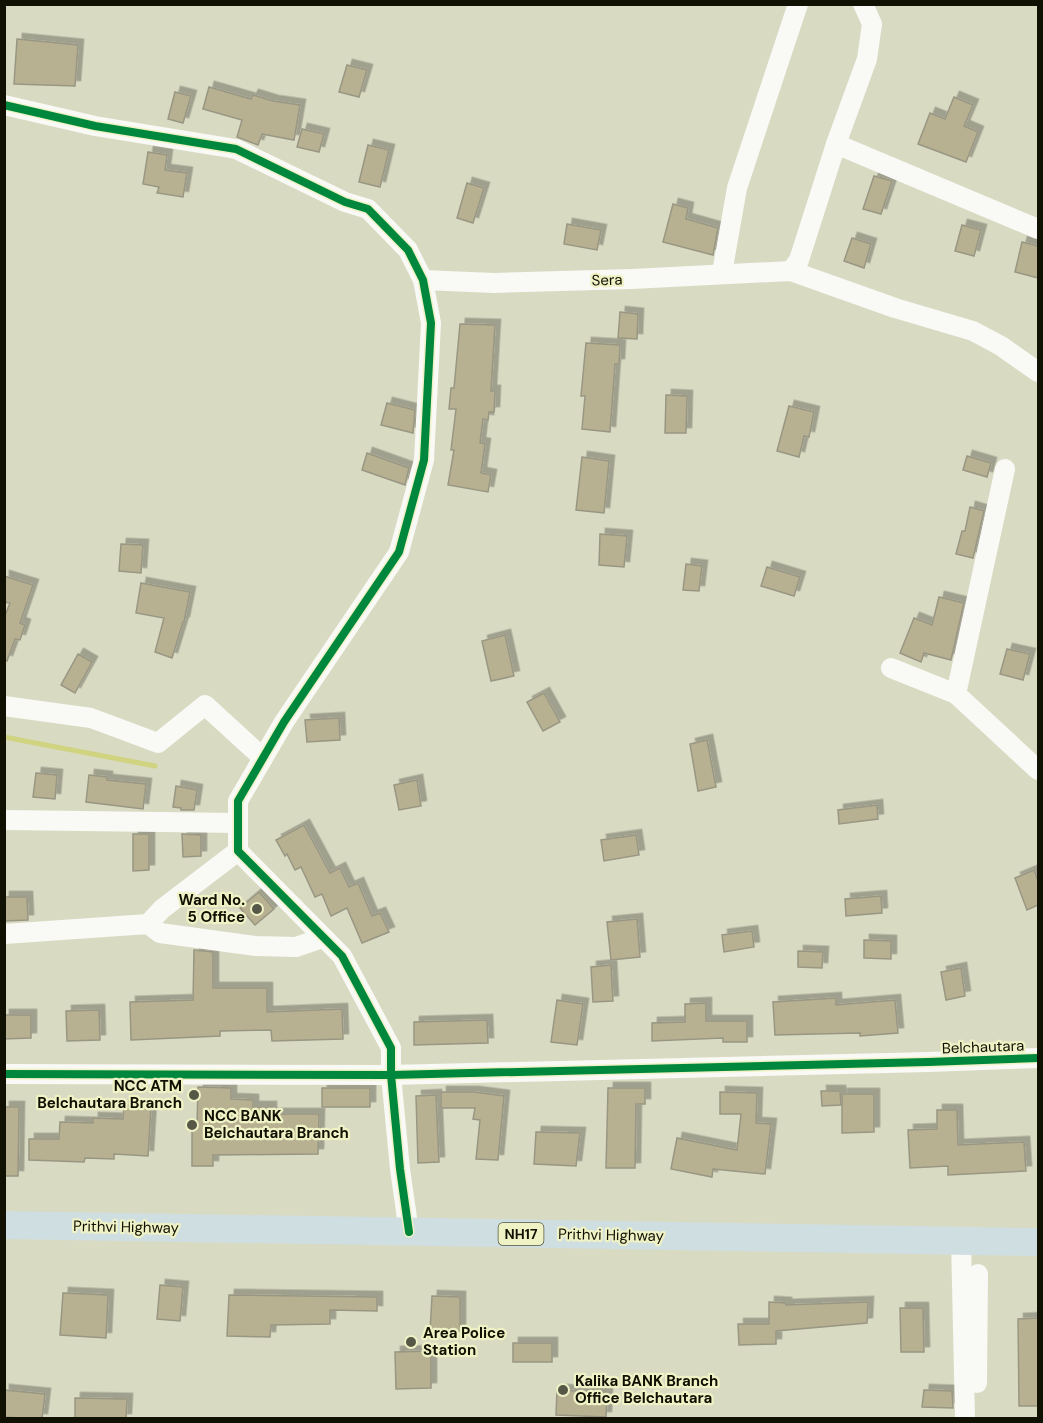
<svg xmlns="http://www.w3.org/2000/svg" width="1043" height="1423" font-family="'DM Sans',sans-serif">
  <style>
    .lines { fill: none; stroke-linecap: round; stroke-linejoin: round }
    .stream { stroke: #d0d380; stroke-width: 5 }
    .building { fill: #b7b191; stroke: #999784; stroke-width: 1.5; filter: url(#shadow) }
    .minor { stroke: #f9f9f6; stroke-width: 20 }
    .highway { stroke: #cfdee1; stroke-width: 28 }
    .cycleway-casing { stroke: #eff2c5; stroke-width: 11 }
    .cycleway { stroke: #00873e; stroke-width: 8 }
    .poi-dot { fill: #565746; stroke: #eff2c5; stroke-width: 2 }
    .labels { text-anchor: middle; stroke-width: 4.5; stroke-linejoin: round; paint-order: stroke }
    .shield { fill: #eff2c5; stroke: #53543d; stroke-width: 1.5 }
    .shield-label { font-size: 14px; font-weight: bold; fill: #101103 }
    .street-label { font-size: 15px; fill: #101103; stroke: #eff2c5 }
    .poi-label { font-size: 15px; font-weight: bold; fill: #101103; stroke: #eff2c5; text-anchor: start }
  </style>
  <defs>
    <filter id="shadow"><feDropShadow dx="5.5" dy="-5.5" stdDeviation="0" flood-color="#0004"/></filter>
  </defs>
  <rect width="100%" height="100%" fill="#d9dac2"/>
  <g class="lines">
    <!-- stream -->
    <polyline class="stream" points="4,737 155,766"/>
  </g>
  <!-- building -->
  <g class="building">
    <polygon points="17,39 78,45 75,86 14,84"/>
    <polygon points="347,65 367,70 359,97 339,92"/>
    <polygon points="209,87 251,99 253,95 273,101 300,105 294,140 262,134 258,145 237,137 242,120 203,109"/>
    <polygon points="175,92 191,96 183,123 168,119"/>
    <polygon points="954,97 973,105 964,126 978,132 966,162 918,144 930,113 945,119"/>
    <polygon points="302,129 324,134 319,152 297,147"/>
    <polygon points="368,145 389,150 380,187 359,182"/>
    <polygon points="148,152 167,155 165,170 187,173 183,197 157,193 159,187 143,184"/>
    <polygon points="874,176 892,181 881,214 863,209"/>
    <polygon points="467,183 484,188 473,223 457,218"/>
    <polygon points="673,204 688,208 686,219 718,228 713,255 663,242"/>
    <polygon points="567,224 601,230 597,250 564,244"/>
    <polygon points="962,225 981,230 974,256 955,251"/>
    <polygon points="852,238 871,244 864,268 844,261"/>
    <polygon points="1022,242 1038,246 1038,278 1015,272"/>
    <polygon points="620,312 638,314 637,339 618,338"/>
    <polygon points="460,324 495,325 491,391 495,391 494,412 489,412 488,420 483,419 480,443 485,444 481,473 491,475 488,492 448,485 454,450 451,450 456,409 449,409 451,388 454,388"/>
    <polygon points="586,343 620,345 619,364 615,364 610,432 582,429 585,396 581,396"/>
    <polygon points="666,395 687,396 686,433 665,433"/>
    <polygon points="387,403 415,410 413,433 381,425"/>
    <polygon points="789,406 814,412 809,437 804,436 799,457 777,451"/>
    <polygon points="367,453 409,468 405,485 362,470"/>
    <polygon points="967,456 991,463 987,477 963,470"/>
    <polygon points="582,457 609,461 604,513 576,510"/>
    <polygon points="970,507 984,511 973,558 956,554 962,531 965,531"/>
    <polygon points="600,534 627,536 624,567 599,565"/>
    <polygon points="121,544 143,545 141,573 119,571"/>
    <polygon points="686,564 702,566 699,591 683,590"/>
    <polygon points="767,567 800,577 794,596 761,586"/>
    <polygon points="4,576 33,585 20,623 25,625 20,640 15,639 7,661 4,660 4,618 10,603 4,602"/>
    <polygon points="141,583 190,592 184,622 183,622 172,658 155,652 164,618 136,613"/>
    <polygon points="939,597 964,603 951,660 924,653 921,662 900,653 914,618 932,625"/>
    <polygon points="505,635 514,676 491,681 482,641"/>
    <polygon points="1007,649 1030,654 1023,680 1000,674"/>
    <polygon points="78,654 92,662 75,693 61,685"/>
    <polygon points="544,693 560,722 543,731 527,702"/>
    <polygon points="339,718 340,740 307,742 305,720"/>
    <polygon points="707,740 716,787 698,791 690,744"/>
    <polygon points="36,773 57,775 55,799 33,797"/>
    <polygon points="89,775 107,777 107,780 146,784 143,809 86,802"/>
    <polygon points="417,780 421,806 399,810 394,785"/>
    <polygon points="176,786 197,790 194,810 181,810 181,808 173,807"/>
    <polygon points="877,805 878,819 839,824 838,810"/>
    <polygon points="304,825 330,873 340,868 349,887 358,883 372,916 380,913 389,932 362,943 347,908 331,916 322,894 315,897 301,867 295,870 287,854 285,856 276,840"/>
    <polygon points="133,834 149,834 149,870 133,871"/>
    <polygon points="182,834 201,835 201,856 183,857"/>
    <polygon points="636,835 639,855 604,861 601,840"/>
    <polygon points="1034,870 1038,881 1038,905 1027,910 1015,878"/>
    <polygon points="259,892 274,909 255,925 240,908"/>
    <polygon points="881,896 882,913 846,916 845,899"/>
    <polygon points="4,897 27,897 28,920 4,921"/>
    <polygon points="637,919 640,957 611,960 607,922"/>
    <polygon points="752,931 754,947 724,952 722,935"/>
    <polygon points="864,940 891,941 891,959 864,958"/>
    <polygon points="194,950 213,952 213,988 267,988 267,1012 342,1009 343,1039 272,1041 271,1030 220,1031 220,1036 131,1040 130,1002 193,1000"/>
    <polygon points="798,951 823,952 822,968 798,967"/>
    <polygon points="611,965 613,1001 593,1002 591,967"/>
    <polygon points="961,968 965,996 946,1000 941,972"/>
    <polygon points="836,998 836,1005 895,1000 898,1033 860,1036 860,1033 775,1035 773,1002"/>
    <polygon points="557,1000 583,1004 577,1045 551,1042"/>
    <polygon points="706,1003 706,1021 747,1021 747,1042 723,1042 723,1038 652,1041 652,1023 685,1022 685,1004"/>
    <polygon points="99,1010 100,1040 67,1041 66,1011"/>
    <polygon points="4,1015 31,1015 31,1038 4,1039"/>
    <polygon points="487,1020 488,1043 414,1045 414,1022"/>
    <polygon points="198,1087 231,1088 231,1099 253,1100 253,1107 271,1107 271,1114 319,1114 318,1154 213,1155 213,1166 192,1166 192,1126 197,1126"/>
    <rect x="322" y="1088" width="48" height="19"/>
    <polygon points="608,1088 645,1088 645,1104 636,1104 635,1168 606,1168"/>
    <polygon points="821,1091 840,1091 841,1105 822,1106"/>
    <polygon points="441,1092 474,1092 504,1096 498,1160 476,1159 480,1120 473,1119 475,1108 441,1108"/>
    <polygon points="720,1092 757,1093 756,1123 771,1124 765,1174 713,1169 712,1177 671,1169 677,1138 737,1150 741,1114 720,1114"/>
    <polygon points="842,1094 874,1094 874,1132 842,1133"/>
    <polygon points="436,1095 439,1162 418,1163 416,1096"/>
    <polygon points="124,1105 151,1107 148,1156 114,1154 114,1159 85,1158 84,1162 29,1160 29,1139 59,1139 60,1122 93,1123 93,1118 123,1119"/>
    <polygon points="4,1107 19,1107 18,1176 4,1176"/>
    <polygon points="937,1110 957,1110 958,1145 1024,1142 1026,1171 948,1175 948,1166 910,1168 908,1130 937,1129"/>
    <polygon points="536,1132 580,1133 576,1166 534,1164"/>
    <polygon points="160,1285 183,1287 180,1321 157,1319"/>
    <polygon points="63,1293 108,1295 106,1338 60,1335"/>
    <polygon points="229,1295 377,1297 377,1311 330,1310 330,1324 271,1325 270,1337 227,1336"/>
    <polygon points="432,1296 460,1297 460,1331 430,1332"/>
    <polygon points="769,1302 786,1303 786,1305 868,1302 867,1323 776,1331 776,1344 739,1345 738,1324 769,1324"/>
    <polygon points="900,1308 923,1308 924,1352 901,1352"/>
    <polygon points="1038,1318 1038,1406 1019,1406 1018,1319"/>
    <rect x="513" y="1343" width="39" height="19"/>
    <polygon points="431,1351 431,1388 396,1389 395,1352"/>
    <polygon points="4,1390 45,1394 42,1419 4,1417"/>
    <polygon points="557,1390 607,1392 606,1417 556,1415"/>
    <polygon points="924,1390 952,1391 953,1408 922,1407"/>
    <polygon points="75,1398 127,1399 126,1419 75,1419"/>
  </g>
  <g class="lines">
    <!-- minor -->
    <g class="minor">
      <polyline points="4,105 95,126 236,149 345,202 368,209 408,250 423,280 431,323 424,460 399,552 284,722 238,801 238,851 342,956 391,1048 391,1075 400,1169 409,1232"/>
      <polyline points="836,144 867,59 872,24 863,4"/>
      <polyline points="791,271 799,260 836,144 1038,229"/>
      <polyline points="722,273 737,188 798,4"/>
      <polyline points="423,280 494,283 632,279 791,271 895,308 973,331 1001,346 1038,372"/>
      <polyline points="891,668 956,694 1038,770"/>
      <polyline points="956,694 1005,469"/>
      <polyline points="4,706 91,718 158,743 205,705 263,758"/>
      <polyline points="4,820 238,823"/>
      <polyline points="148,924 162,909 238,851"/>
      <polyline points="4,934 148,924 160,933 256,946 296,947 322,938"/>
      <polyline points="4,1074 391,1075 928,1062 1038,1058"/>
      <polyline points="961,1240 965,1418"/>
      <polyline points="977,1383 978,1274"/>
    </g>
    <!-- highway -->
    <polyline class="highway" points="4,1225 1038,1242"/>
    <defs>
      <g id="cycleway">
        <polyline points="4,105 95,126 236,149 345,202 368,209 408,250 423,280 431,323 424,460 399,552 284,722 238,801 238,851 342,956 391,1048 391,1075 400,1169 409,1232"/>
        <polyline points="4,1074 391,1075 928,1062 1038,1058"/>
      </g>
    </defs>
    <!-- cycleway casing -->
    <use href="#cycleway" class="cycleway-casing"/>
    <!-- cycleway -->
    <use href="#cycleway" class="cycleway"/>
  </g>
  <!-- markers -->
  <g class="poi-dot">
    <circle cx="257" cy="909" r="6"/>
    <circle cx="194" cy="1095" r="6"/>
    <circle cx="192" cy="1125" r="6"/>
    <circle cx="411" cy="1342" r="6"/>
    <circle cx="563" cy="1390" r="6"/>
  </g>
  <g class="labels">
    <!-- shield labels -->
    <rect class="shield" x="498.5" y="1223" width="45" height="22" rx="4.5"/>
    <g class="shield-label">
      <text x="521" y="1239">NH17</text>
    </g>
    <!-- street labels -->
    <g class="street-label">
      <text transform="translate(607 280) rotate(-2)" y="5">Sera</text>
      <text transform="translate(983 1047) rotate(-2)" y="5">Belchautara</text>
      <text transform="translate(126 1227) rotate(1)" y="5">Prithvi Highway</text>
      <text transform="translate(611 1235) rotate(1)" y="5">Prithvi Highway</text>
    </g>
    <!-- poi labels -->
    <g class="poi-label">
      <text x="245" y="905" text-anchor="end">Ward No.<tspan x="245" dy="17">5 Office</tspan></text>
      <text x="182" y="1091" text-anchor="end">NCC ATM<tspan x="182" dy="17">Belchautara Branch</tspan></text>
      <text x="204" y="1121">NCC BANK<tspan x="204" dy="17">Belchautara Branch</tspan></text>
      <text x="423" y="1338">Area Police<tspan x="423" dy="17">Station</tspan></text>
      <text x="575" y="1386">Kalika BANK Branch<tspan x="575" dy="17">Office Belchautara</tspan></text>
    </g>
  </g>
  <!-- border -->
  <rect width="1043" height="1423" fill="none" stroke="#101103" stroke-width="12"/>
</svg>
